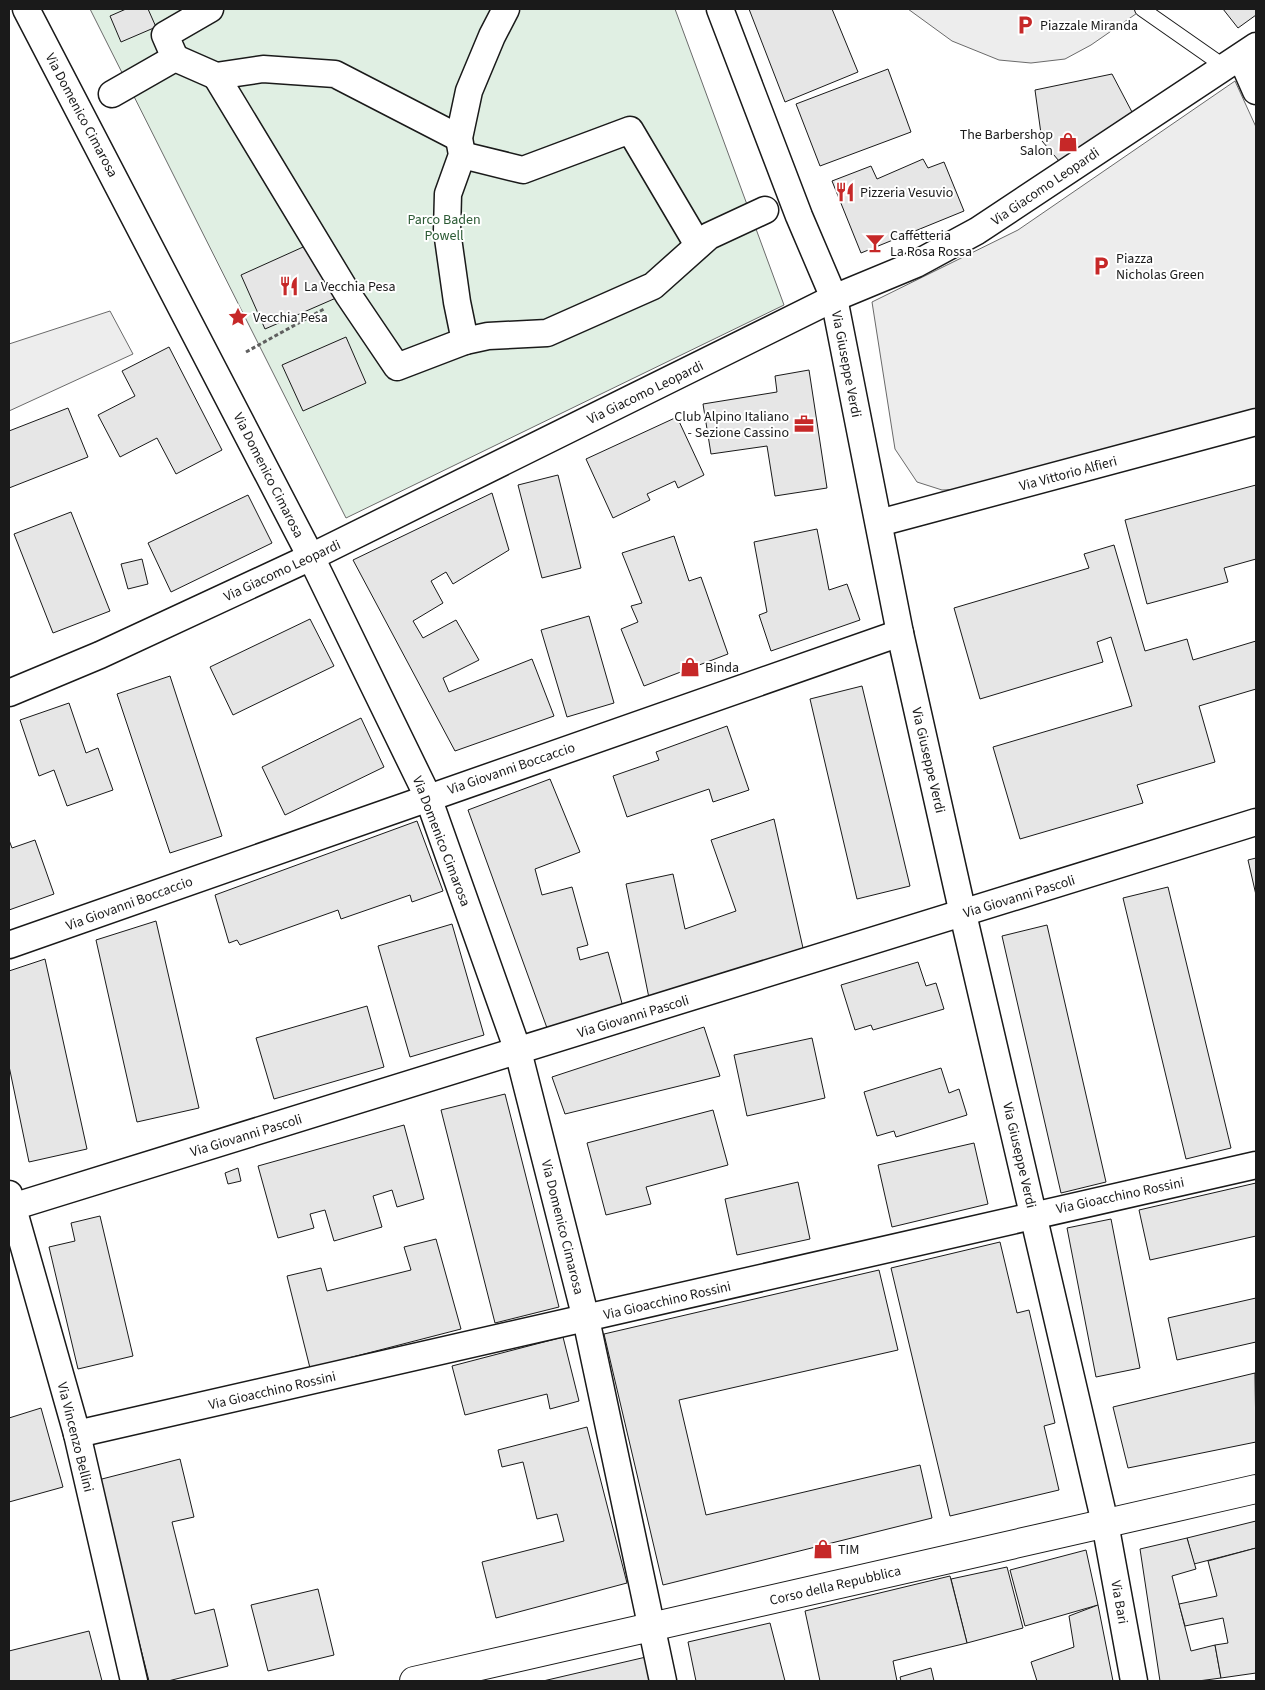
<svg xmlns="http://www.w3.org/2000/svg" width="1265" height="1690" font-family="'Source Sans 3',sans-serif">
  <style>
    .green { fill: #e0efe3; stroke: #6a6a6a }
    .parking { fill: #ededed; stroke: #6a6a6a }
    .building { fill: #e6e6e6; stroke: #1a1a1a }
    .lines { fill: none; stroke-linecap: round; stroke-linejoin: round }
    .lane-casing { stroke: #1a1a1a; stroke-width: 16 }
    .street-casing { stroke: #1a1a1a; stroke-width: 29 }
    .secondary-casing { stroke: #1a1a1a; stroke-width: 30 }
    .path { stroke: #5f5f5f; stroke-width: 3; stroke-dasharray: 4 2.5; stroke-linecap: butt }
    .lane { stroke: #fff; stroke-width: 14 }
    .street { stroke: #fff; stroke-width: 26 }
    .secondary { stroke: #fff; stroke-width: 28 }
    .labels { text-anchor: middle; stroke-width: 4; stroke-linejoin: round; paint-order: stroke }
    .poi-label { font-size: 14px; fill: #1a1a1a; stroke: #fff; text-anchor: start }
    .street-label { font-size: 14px; fill: #1a1a1a; stroke: #fff }
    .park-label { font-size: 14px; fill: #2b5a34; stroke: #fff }
  </style>
  <rect width="100%" height="100%" fill="#fff"/>
  <!-- green -->
  <polygon class="green" points="90,9 675,9 784,305 346,518"/>
  <!-- parking -->
  <g class="parking">
    <polygon points="908,9 1143,9 1091,45 1065,59 1031,63 999,60 952,41"/>
    <polygon points="1235,81 1256,127 1256,412 968,489 942,490 917,482 895,449 872,302 1018,230"/>
    <polygon points="110,311 133,354 9,411 9,344"/>
  </g>
  <!-- building -->
  <g class="building">
    <polygon points="126,9 148,9 156,27 121,42 110,16"/>
    <polygon points="749,9 832,9 858,72 785,102"/>
    <polygon points="1223,9 1256,9 1256,15 1238,28"/>
    <polygon points="888,69 911,132 820,166 796,104"/>
    <polygon points="1112,74 1132,112 1059,161 1042,141 1035,90"/>
    <polygon points="923,159 928,168 944,162 964,211 861,253 832,181 871,166 877,179"/>
    <polygon points="312,243 336,298 265,329 241,275"/>
    <polygon points="346,337 366,383 303,411 282,365"/>
    <polygon points="169,347 222,450 176,474 157,438 120,457 98,415 135,396 122,371"/>
    <polygon points="809,370 827,488 775,496 767,446 711,454 703,404 777,392 775,376"/>
    <polygon points="68,408 88,457 9,488 9,431"/>
    <polygon points="677,417 704,475 678,488 675,481 647,494 650,500 613,518 586,459"/>
    <polygon points="558,475 581,568 542,578 518,485"/>
    <polygon points="1256,485 1256,559 1224,568 1228,582 1147,604 1125,520"/>
    <polygon points="492,493 509,550 453,584 446,572 431,581 443,603 413,621 423,638 456,620 479,660 443,678 449,692 532,659 554,716 455,751 353,560"/>
    <polygon points="248,495 272,543 171,592 148,543"/>
    <polygon points="71,512 110,611 53,633 14,534"/>
    <polygon points="817,529 829,590 847,584 860,620 771,651 759,615 767,612 754,542"/>
    <polygon points="674,536 689,581 701,577 728,654 644,686 621,629 638,622 631,606 642,603 622,553"/>
    <polygon points="1114,545 1145,651 1187,639 1193,660 1256,641 1256,689 1199,706 1215,762 1137,785 1143,803 1020,839 993,747 1132,706 1111,637 1097,642 1103,662 980,699 954,608 1089,568 1084,554"/>
    <polygon points="142,559 148,584 128,589 121,564"/>
    <polygon points="589,616 614,703 567,717 541,630"/>
    <polygon points="310,619 334,666 233,715 210,667"/>
    <polygon points="170,676 222,836 170,853 117,694"/>
    <polygon points="862,686 910,886 857,899 810,699"/>
    <polygon points="69,703 86,753 98,748 113,790 67,806 54,770 39,776 20,720"/>
    <polygon points="361,718 384,767 285,815 262,767"/>
    <polygon points="727,726 749,790 713,802 709,789 627,817 613,776 659,760 656,752"/>
    <polygon points="550,779 580,852 535,869 542,895 572,887 588,945 577,948 580,960 608,952 623,1007 547,1028 468,810"/>
    <polygon points="774,819 803,948 649,998 626,884 673,874 685,929 736,911 711,840"/>
    <polygon points="417,821 443,891 412,902 410,895 341,919 338,910 240,945 237,940 229,943 215,895"/>
    <polygon points="9,840 12,848 35,840 54,894 9,910"/>
    <polygon points="1256,858 1256,895 1248,860"/>
    <polygon points="1168,887 1231,1148 1186,1159 1123,898"/>
    <polygon points="156,921 199,1108 137,1122 96,940"/>
    <polygon points="452,924 484,1035 410,1057 378,946"/>
    <polygon points="1047,925 1106,1182 1061,1193 1002,936"/>
    <polygon points="45,959 87,1149 29,1162 9,1066 9,971"/>
    <polygon points="918,962 926,986 936,983 944,1009 873,1030 871,1025 855,1030 841,985"/>
    <polygon points="367,1006 384,1067 274,1099 256,1038"/>
    <polygon points="704,1027 720,1076 565,1114 552,1077"/>
    <polygon points="812,1038 825,1098 747,1116 734,1055"/>
    <polygon points="941,1068 949,1093 959,1089 967,1115 896,1137 894,1131 877,1136 864,1092"/>
    <polygon points="505,1094 559,1307 495,1323 441,1110"/>
    <polygon points="713,1110 728,1165 646,1187 651,1204 606,1215 587,1143"/>
    <polygon points="404,1125 424,1199 397,1207 392,1190 373,1196 382,1227 334,1241 325,1210 310,1214 314,1228 278,1238 258,1166"/>
    <polygon points="974,1143 988,1204 892,1227 878,1165"/>
    <polygon points="238,1168 241,1181 228,1184 225,1173"/>
    <polygon points="798,1182 810,1239 737,1255 725,1199"/>
    <polygon points="1256,1183 1256,1236 1150,1260 1139,1210"/>
    <polygon points="100,1216 133,1356 78,1369 49,1247 75,1241 71,1223"/>
    <polygon points="1111,1219 1140,1368 1096,1377 1067,1228"/>
    <polygon points="436,1239 461,1329 310,1368 287,1276 321,1268 327,1291 411,1270 404,1247"/>
    <polygon points="1000,1242 1017,1313 1029,1310 1055,1423 1044,1426 1059,1490 950,1516 891,1268"/>
    <polygon points="879,1270 898,1350 679,1400 706,1515 920,1465 932,1518 663,1585 604,1334"/>
    <polygon points="1256,1298 1256,1342 1177,1360 1168,1318"/>
    <polygon points="563,1337 579,1401 550,1409 547,1394 465,1415 452,1366"/>
    <polygon points="1255,1373 1256,1442 1128,1468 1113,1407"/>
    <polygon points="41,1408 63,1487 9,1502 9,1418"/>
    <polygon points="587,1427 627,1583 496,1618 482,1562 564,1541 557,1514 537,1519 523,1462 502,1467 498,1450"/>
    <polygon points="180,1459 194,1517 172,1522 195,1614 214,1609 228,1666 168,1681 149,1681 98,1480"/>
    <polygon points="1256,1521 1256,1548 1194,1564 1187,1538"/>
    <polygon points="1187,1538 1196,1569 1172,1576 1191,1651 1215,1645 1221,1678 1198,1681 1160,1681 1140,1549"/>
    <polygon points="1256,1548 1256,1673 1221,1678 1215,1645 1228,1643 1223,1618 1185,1626 1179,1604 1217,1596 1208,1561"/>
    <polygon points="1086,1550 1098,1605 1025,1626 1010,1570"/>
    <polygon points="1007,1567 1023,1628 967,1643 951,1579"/>
    <polygon points="950,1576 967,1643 893,1661 897,1681 820,1681 805,1611"/>
    <polygon points="318,1589 334,1655 268,1671 251,1605"/>
    <polygon points="1098,1605 1113,1681 1037,1681 1031,1662 1074,1647 1069,1616"/>
    <polygon points="770,1623 785,1681 696,1681 688,1642"/>
    <polygon points="89,1631 102,1681 9,1681 9,1651"/>
    <polygon points="646,1657 653,1681 543,1681"/>
    <polygon points="931,1668 934,1681 901,1681 900,1677"/>
  </g>
  <g class="lines">
    <defs>
      <polyline id="lane" points="1142,9 1225,67"/>
      <g id="street">
        <polyline points="26,9 311,557 428,797 518,1051 586,1319 663,1681"/>
        <polyline points="506,9 492,36 469,91 459,138 462,155 448,194 447,231 457,302 465,341 488,336 547,333 653,286 709,236 765,210"/>
        <polyline points="720,9 799,216 834,298 900,633 963,914 1105,1523 1134,1681"/>
        <polyline points="1241,57 1256,91"/>
        <polyline points="175,58 165,35 210,9"/>
        <polyline points="216,76 349,296 397,367 465,341"/>
        <polyline points="112,94 175,58 216,76 263,69 335,74 459,138"/>
        <polyline points="462,155 523,170 630,130 698,245"/>
        <polyline points="879,523 1256,422"/>
        <polyline points="9,693 100,655 311,557 834,298 916,264 977,231 1256,46"/>
        <polyline points="9,945 900,633"/>
        <polyline points="9,1194 77,1434 134,1681"/>
        <polyline points="9,1208 1256,822"/>
        <polyline points="77,1434 1256,1165"/>
      </g>
      <polyline id="secondary" points="414,1681 1256,1489"/>
    </defs>
    <!-- lane casing -->
    <use href="#lane" class="lane-casing"/>
    <!-- street casing -->
    <use href="#street" class="street-casing"/>
    <!-- secondary casing -->
    <use href="#secondary" class="secondary-casing"/>
    <!-- path -->
    <polyline class="path" points="246,352 324,309"/>
    <!-- lane -->
    <use href="#lane" class="lane"/>
    <!-- street -->
    <use href="#street" class="street"/>
    <!-- secondary -->
    <use href="#secondary" class="secondary"/>
  </g>
  <!-- icons -->
  <defs>
    <symbol id="parking-bare" viewBox="-9 -9 18 18"><path d="M-3.5-5.5H1a3.5 3.5 0 0 1 0 7H-1V5.5H-3.5ZM-1-3.4V-.6H.8a1.4 1.4 0 0 0 0-2.8Z" fill="#c62828" stroke="#fff" stroke-width="2.5" paint-order="stroke"/></symbol>
    <symbol id="shop-bare" viewBox="-9 -9 18 18"><path d="M-5-2.5h2.3a2.7 3.5 0 0 1 5.4 0H5L5.5 6h-11ZM-1.5-2.5h3a1.5 2.3 0 0 0-3 0Z" fill="#c62828" stroke="#fff" stroke-width="2.5" paint-order="stroke"/></symbol>
    <symbol id="restaurant-bare" viewBox="-9 -9 18 18"><path d="M-5-6h1v4h1v-4h1v4h1v-4h1v5L-1.5 .5V6h-2V.5L-5-1ZM5-6V6H3V1.5H1.5Q1.5-4 5-6Z" fill="#c62828" stroke="#fff" stroke-width="2.5" paint-order="stroke"/></symbol>
    <symbol id="bar-bare" viewBox="-9 -9 18 18"><path d="M-6-5H6L.8 .8V4.5H3.5V6h-7V4.5H-.8V.8Z" fill="#c62828" stroke="#fff" stroke-width="2.5" paint-order="stroke"/></symbol>
    <symbol id="sight-bare" viewBox="-9 -9 18 18"><path d="M0-6L1.8-2.2L6-1.7L2.9 1.2L3.7 5.4L0 3.3L-3.7 5.4L-2.9 1.2L-6-1.7L-1.8-2.2Z" fill="#c62828" stroke="#fff" stroke-width="2.5" paint-order="stroke"/></symbol>
    <symbol id="office-bare" viewBox="-9 -9 18 18"><path d="M-6-3h4V-5.5h4V-3h4V5H-6ZM-1-4.5V-3h2v-1.5ZM-6 0V1H6V0Z" fill="#c62828" stroke="#fff" stroke-width="2.5" paint-order="stroke"/></symbol>
  </defs>
  <g fill-rule="evenodd">
    <use href="#parking-bare" x="1011" y="11" width="28" height="28"/>
    <use href="#shop-bare" x="1054" y="128" width="28" height="28"/>
    <use href="#restaurant-bare" x="831" y="178" width="28" height="28"/>
    <use href="#bar-bare" x="861" y="229" width="28" height="28"/>
    <use href="#parking-bare" x="1087" y="252" width="28" height="28"/>
    <use href="#restaurant-bare" x="275" y="272" width="28" height="28"/>
    <use href="#sight-bare" x="224" y="303" width="28" height="28"/>
    <use href="#office-bare" x="790" y="410" width="28" height="28"/>
    <use href="#shop-bare" x="676" y="653" width="28" height="28"/>
    <use href="#shop-bare" x="809" y="1535" width="28" height="28"/>
  </g>
  <g class="labels">
    <!-- poi labels -->
    <g class="poi-label">
      <text x="1040" y="30">Piazzale Miranda</text>
      <text x="1053" y="139" text-anchor="end">The Barbershop<tspan x="1053" dy="16">Salon</tspan></text>
      <text x="860" y="197">Pizzeria Vesuvio</text>
      <text x="890" y="240">Caffetteria<tspan x="890" dy="16">La Rosa Rossa</tspan></text>
      <text x="1116" y="263">Piazza<tspan x="1116" dy="16">Nicholas Green</tspan></text>
      <text x="304" y="291">La Vecchia Pesa</text>
      <text x="253" y="322">Vecchia Pesa</text>
      <text x="789" y="421" text-anchor="end">Club Alpino Italiano<tspan x="789" dy="16">- Sezione Cassino</tspan></text>
      <text x="705" y="672">Binda</text>
      <text x="838" y="1554">TIM</text>
    </g>
    <!-- street labels -->
    <g class="street-label">
      <text transform="translate(82 115) rotate(62)" y="5">Via Domenico Cimarosa</text>
      <text transform="translate(1045 186) rotate(-34)" y="5">Via Giacomo Leopardi</text>
      <text transform="translate(847 364) rotate(79)" y="5">Via Giuseppe Verdi</text>
      <text transform="translate(645 392) rotate(-26)" y="5">Via Giacomo Leopardi</text>
      <text transform="translate(1068 473) rotate(-15)" y="5">Via Vittorio Alfieri</text>
      <text transform="translate(269 475) rotate(63)" y="5">Via Domenico Cimarosa</text>
      <text transform="translate(282 570) rotate(-25)" y="5">Via Giacomo Leopardi</text>
      <text transform="translate(929 760) rotate(77)" y="5">Via Giuseppe Verdi</text>
      <text transform="translate(511 768) rotate(-19)" y="5">Via Giovanni Boccaccio</text>
      <text transform="translate(442 841) rotate(69)" y="5">Via Domenico Cimarosa</text>
      <text transform="translate(1019 896) rotate(-17)" y="5">Via Giovanni Pascoli</text>
      <text transform="translate(129 903) rotate(-20)" y="5">Via Giovanni Boccaccio</text>
      <text transform="translate(633 1016) rotate(-17)" y="5">Via Giovanni Pascoli</text>
      <text transform="translate(246 1135) rotate(-17)" y="5">Via Giovanni Pascoli</text>
      <text transform="translate(1020 1155) rotate(77)" y="5">Via Giuseppe Verdi</text>
      <text transform="translate(1120 1195) rotate(-12)" y="5">Via Gioacchino Rossini</text>
      <text transform="translate(563 1227) rotate(76)" y="5">Via Domenico Cimarosa</text>
      <text transform="translate(667 1300) rotate(-13)" y="5">Via Gioacchino Rossini</text>
      <text transform="translate(272 1390) rotate(-13)" y="5">Via Gioacchino Rossini</text>
      <text transform="translate(76 1437) rotate(76)" y="5">Via Vincenzo Bellini</text>
      <text transform="translate(835 1585) rotate(-13)" y="5">Corso della Repubblica</text>
      <text transform="translate(1120 1602) rotate(80)" y="5">Via Bari</text>
    </g>
    <!-- park labels -->
    <g class="park-label">
      <text x="444" y="224">Parco Baden<tspan x="444" dy="16">Powell</tspan></text>
    </g>
  </g>
  <!-- border -->
  <rect width="1265" height="1690" fill="none" stroke="#1a1a1a" stroke-width="20"/>
</svg>
